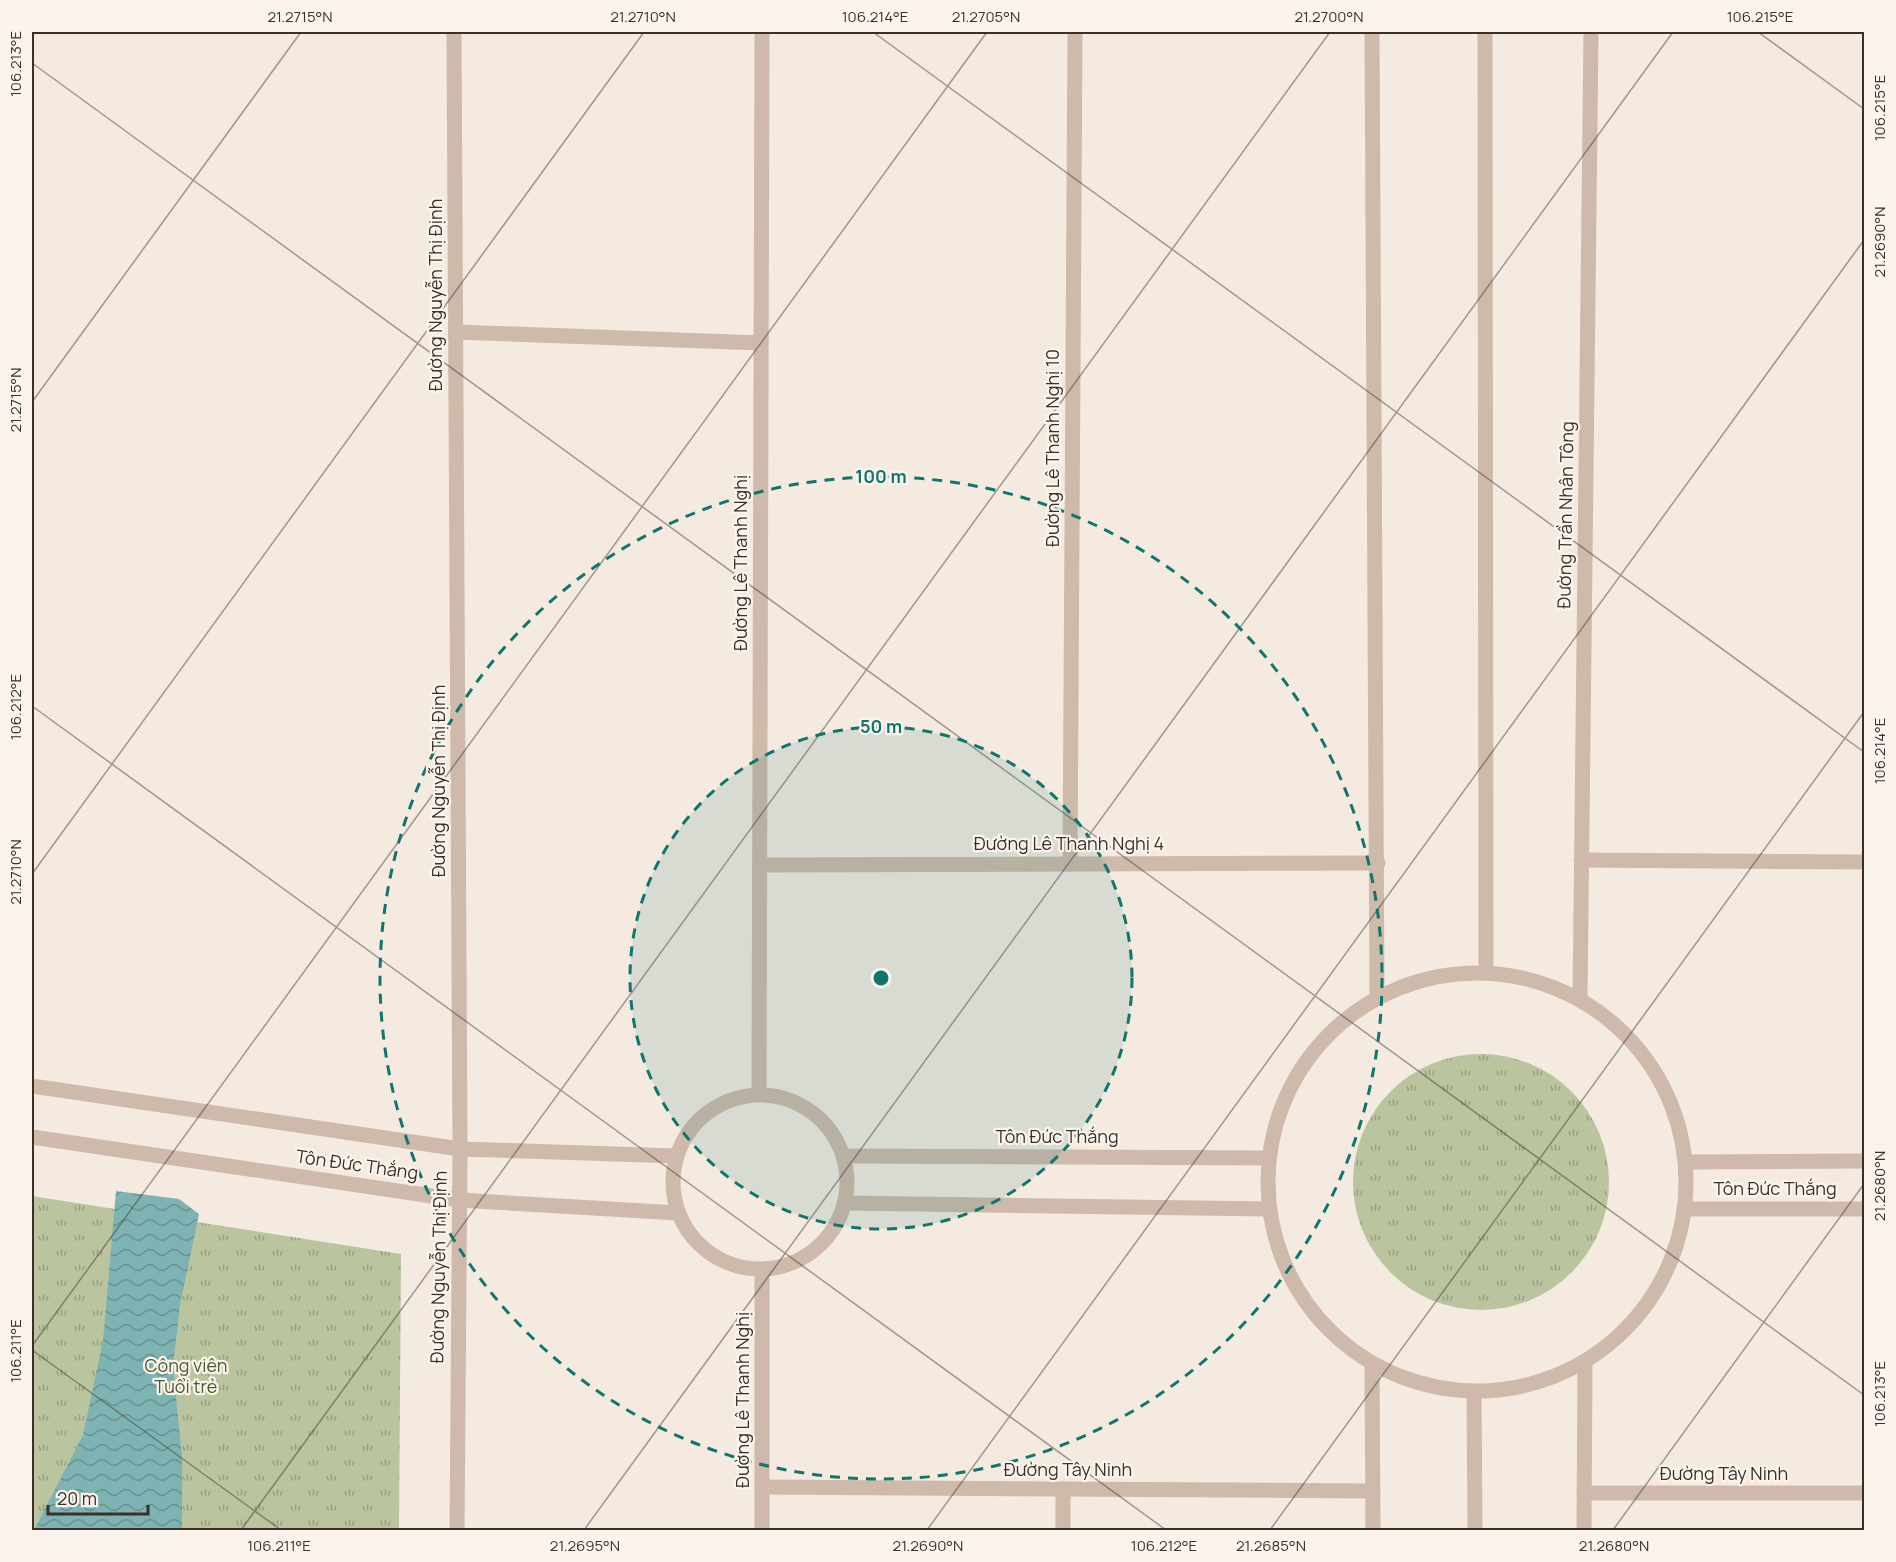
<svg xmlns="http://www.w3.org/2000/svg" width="1896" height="1562" font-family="Manrope,sans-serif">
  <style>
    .grass { fill: url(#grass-tufts) }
    .water { fill: url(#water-waves) }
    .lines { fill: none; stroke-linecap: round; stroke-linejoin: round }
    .pedestrian { stroke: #ceb9ab; stroke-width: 15 }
    .minor { stroke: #ceb9ab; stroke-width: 15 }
    .tertiary { stroke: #ceb9ab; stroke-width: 15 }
    .ticks { fill: none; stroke: #3b2f2a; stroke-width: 1.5; stroke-opacity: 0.45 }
    .ring { fill: none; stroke: #0f766e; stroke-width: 3; stroke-dasharray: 10 8 }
    .labels { text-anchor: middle; stroke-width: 4.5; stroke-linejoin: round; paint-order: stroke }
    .street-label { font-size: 18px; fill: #3b2f2a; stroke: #fbf4ed }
    .park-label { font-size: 18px; fill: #4c5b2c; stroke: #fbf4ed }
    .centre { fill: #0f766e; stroke: #fbf4ed; stroke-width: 3 }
    .ring-label { font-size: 18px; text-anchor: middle; font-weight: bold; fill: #0f766e; stroke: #fbf4ed; stroke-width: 4.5; stroke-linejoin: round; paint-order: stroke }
    .neatline { fill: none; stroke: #3b2f2a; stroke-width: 2 }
    .ticks-label { font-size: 15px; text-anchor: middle; fill: #3b2f2a }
  </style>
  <defs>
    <pattern id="grass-tufts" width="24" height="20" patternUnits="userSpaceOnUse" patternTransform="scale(1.5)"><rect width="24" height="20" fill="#bac59f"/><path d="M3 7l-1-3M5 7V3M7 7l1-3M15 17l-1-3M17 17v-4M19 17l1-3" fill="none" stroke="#98a082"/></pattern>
    <pattern id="water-waves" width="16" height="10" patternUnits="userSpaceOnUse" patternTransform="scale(1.5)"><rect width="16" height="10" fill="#7db3b3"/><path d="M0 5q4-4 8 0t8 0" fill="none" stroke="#689292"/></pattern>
  </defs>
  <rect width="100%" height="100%" fill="#f4eae0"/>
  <!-- grass -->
  <g class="grass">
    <circle cx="1481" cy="1182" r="128"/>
    <polygon points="32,1196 401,1254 399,1530 32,1530"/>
  </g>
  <!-- water -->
  <polygon class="water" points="116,1191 179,1199 199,1214 180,1305 173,1366 182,1458 182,1530 34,1530 83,1435 103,1341"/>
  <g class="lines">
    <!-- pedestrian -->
    <g class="pedestrian">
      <polyline points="1485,32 1486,972"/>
      <polyline points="1474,1392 1475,1530"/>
    </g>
    <!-- minor -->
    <g class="minor">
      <polyline points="454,32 460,1149 457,1530"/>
      <polyline points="1372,32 1377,997"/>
      <polyline points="456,332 761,343"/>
      <polyline points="1581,860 1864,862"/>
      <polyline points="1070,864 1075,32"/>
      <polyline points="760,865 1378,863"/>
      <polyline points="1580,998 1591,32"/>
      <polyline points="759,1094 762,32"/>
      <polyline points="1372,1364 1373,1530"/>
      <polyline points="762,1487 1373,1491"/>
      <polyline points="1584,1493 1864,1493"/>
      <polyline points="762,1530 762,1270"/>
      <polyline points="1063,1530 1063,1489"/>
      <polyline points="1584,1530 1585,1362"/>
    </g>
    <!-- tertiary -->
    <g class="tertiary">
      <circle cx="1477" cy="1182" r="209"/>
      <polyline points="32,1086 460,1149 676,1156"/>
      <circle cx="760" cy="1182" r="87"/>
      <polyline points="32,1137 459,1200 678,1213"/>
      <polyline points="845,1156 1269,1158"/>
      <polyline points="1686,1162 1864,1161"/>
      <polyline points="846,1203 1269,1209"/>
      <polyline points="1685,1209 1864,1209"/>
    </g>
  </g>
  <!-- ticks -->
  <path class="ticks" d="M 873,32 L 1864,752M 1758,32 L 1864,109M 32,63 L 1864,1395M 32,402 L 301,32M 32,706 L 1166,1530M 32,874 L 644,32M 32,1346 L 987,32M 32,1350 L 281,1530M 241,1530 L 1330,32M 584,1530 L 1673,32M 927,1530 L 1864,240M 1270,1530 L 1864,712M 1613,1530 L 1864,1184"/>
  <!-- distance rings -->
  <circle cx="881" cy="978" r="251" fill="#0f766e" fill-opacity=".12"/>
  <g class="ring">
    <circle cx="881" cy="978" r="251"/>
    <circle cx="881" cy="978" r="501"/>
  </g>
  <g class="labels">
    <!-- street labels -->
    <g class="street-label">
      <text transform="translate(436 295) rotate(-90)" y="6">Đường Nguyễn Thị Định</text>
      <text transform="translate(1053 448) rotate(-90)" y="6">Đường Lê Thanh Nghị 10</text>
      <text transform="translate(1566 515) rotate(-89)" y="6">Đường Trần Nhân Tông</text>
      <text transform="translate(741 563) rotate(-90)" y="6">Đường Lê Thanh Nghị</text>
      <text transform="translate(439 781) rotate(-90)" y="6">Đường Nguyễn Thị Định</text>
      <text x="1069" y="850">Đường Lê Thanh Nghị 4</text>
      <text x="1057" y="1143">Tôn Đức Thắng</text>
      <text transform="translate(357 1165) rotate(8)" y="6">Tôn Đức Thắng</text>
      <text x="1775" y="1195">Tôn Đức Thắng</text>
      <text transform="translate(439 1267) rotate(-89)" y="6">Đường Nguyễn Thị Định</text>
      <text transform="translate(743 1400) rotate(-90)" y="6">Đường Lê Thanh Nghị</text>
      <text x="1068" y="1476">Đường Tây Ninh</text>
      <text x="1724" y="1480">Đường Tây Ninh</text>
    </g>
    <!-- park labels -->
    <g class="park-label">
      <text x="186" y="1372">Công viên<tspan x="186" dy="21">Tuổi trẻ</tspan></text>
    </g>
  </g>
  <circle cx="881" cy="978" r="9" class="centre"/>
  <g class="ring-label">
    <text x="881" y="483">100 m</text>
    <text x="881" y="733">50 m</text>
  </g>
  <!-- border -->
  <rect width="1896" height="1562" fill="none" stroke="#fbf4ed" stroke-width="66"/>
  <!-- scale -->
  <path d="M48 1505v9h100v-9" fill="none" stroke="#3b2f2a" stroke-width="3"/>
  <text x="57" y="1505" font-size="18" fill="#3b2f2a" stroke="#fbf4ed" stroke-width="4.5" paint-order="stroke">20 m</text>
  <rect x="33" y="33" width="1830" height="1496" class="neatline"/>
  <g class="ticks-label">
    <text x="300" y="22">21.2715°N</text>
    <text x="643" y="22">21.2710°N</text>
    <text x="875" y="22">106.214°E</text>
    <text x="986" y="22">21.2705°N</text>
    <text x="1329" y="22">21.2700°N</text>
    <text x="1760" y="22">106.215°E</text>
    <text transform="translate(16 64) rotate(-90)" y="5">106.213°E</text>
    <text transform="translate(1880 108) rotate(-90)" y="5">106.215°E</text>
    <text transform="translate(1880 242) rotate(-90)" y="5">21.2690°N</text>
    <text transform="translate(16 400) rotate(-90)" y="5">21.2715°N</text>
    <text transform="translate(16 707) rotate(-90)" y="5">106.212°E</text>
    <text transform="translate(1880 751) rotate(-90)" y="5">106.214°E</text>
    <text transform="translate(16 872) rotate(-90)" y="5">21.2710°N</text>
    <text transform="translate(1880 1186) rotate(-90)" y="5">21.2680°N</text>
    <text transform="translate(16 1351) rotate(-90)" y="5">106.211°E</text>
    <text transform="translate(1880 1394) rotate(-90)" y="5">106.213°E</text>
    <text x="279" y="1551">106.211°E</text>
    <text x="585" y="1551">21.2695°N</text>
    <text x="928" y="1551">21.2690°N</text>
    <text x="1164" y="1551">106.212°E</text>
    <text x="1271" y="1551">21.2685°N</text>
    <text x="1614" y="1551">21.2680°N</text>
  </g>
</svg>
